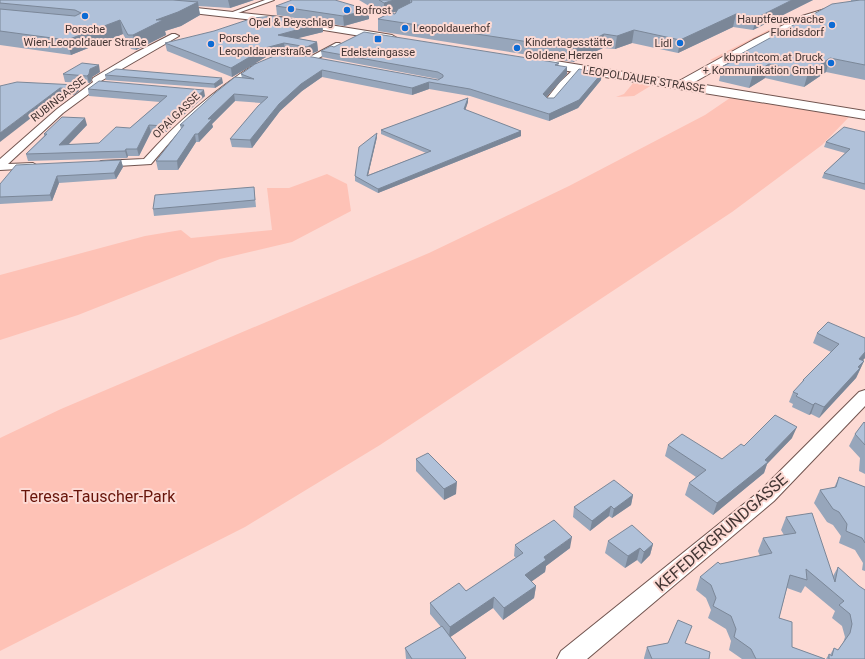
<svg xmlns="http://www.w3.org/2000/svg" width="865" height="659" font-family="Roboto,sans-serif">
  <style>
    .green { fill: #fec2b6 }
    .lines { fill: none; stroke-linecap: round; stroke-linejoin: round }
    .street-casing { stroke: #71544f; stroke-width: 2 }
    .secondary-casing { stroke: #71544f; stroke-width: 2 }
    .street { fill: #fff; fill-rule: evenodd }
    .secondary { fill: #fff; fill-rule: evenodd }
    .wall { fill: #97a6bb; fill-rule: evenodd }
    .shaded-wall { fill: #7b8798 }
    .building { fill: #b0c1d9; stroke: #7b8798 }
    .poi-dot { fill: #0e6bd4; stroke: #fddad4; stroke-width: 1.5 }
    .labels { text-anchor: middle; stroke-width: 4; stroke-linejoin: round; paint-order: stroke }
    .far-poi-label { font-size: 11px; fill: #423533; stroke: #fddad4; text-anchor: start }
    .far-street-label { font-size: 11px; fill: #423533; stroke: #fddad4 }
    .near-park-label { font-size: 16px; fill: #67140a; stroke: #fddad4 }
    .near-street-label { font-size: 16px; fill: #423533; stroke: #fddad4 }
  </style>
  <rect width="100%" height="100%" fill="#fddad4"/>
  <!-- green -->
  <g class="green">
    <polygon points="772,28 776,29 716,61 710,60"/>
    <polygon points="634,82 652,85 634,96 616,97 624,94"/>
    <polygon points="730,98 849,117 822,145 732,212 380,445 245,527 0,651 0,438 61,409 429,253 569,186 705,115"/>
    <polygon points="327,174 347,184 351,211 292,242 220,259 78,315 0,340 0,275 145,236 181,230 191,238 272,230 267,188 289,188"/>
  </g>
  <g class="lines">
    <defs>
      <g id="street">
        <polygon points="265,0 274,0 235,14 230,13"/>
        <polygon points="172,34 175,34 179,36 101,81 102,83 101,85 63,113 8,164 33,163 38,166 37,168 0,170 0,159 57,109 93,82 92,80 93,78 135,53"/>
        <polygon points="336,43 339,43 343,45 313,61 307,61 306,59"/>
        <path d="M 255,64 L 261,64 L 262,66 L 229,89 L 202,111 L 176,135 L 151,164 L 101,167 L 96,164 L 101,161 L 144,159 C 177,122 213,91 255,64 Z"/>
        <polygon points="576,67 579,67 583,69 566,86 552,104 546,104 544,102 560,82"/>
        <polygon points="865,390 865,406 774,501 587,659 557,659 561,651 760,491 859,392"/>
      </g>
      <g id="secondary">
        <polygon points="865,3 865,9 826,15 810,20 761,44 693,83 865,111 865,119 531,65 527,63 525,61 527,59 531,57 679,81 753,40 802,16 825,9"/>
        <polygon points="169,5 280,17 392,35 397,38 392,41 280,23 166,10 164,8"/>
      </g>
    </defs>
    <!-- street casing -->
    <use href="#street" class="street-casing"/>
    <!-- secondary casing -->
    <use href="#secondary" class="secondary-casing"/>
    <!-- street -->
    <use href="#street" class="street"/>
    <!-- secondary -->
    <use href="#secondary" class="secondary"/>
  </g>
  <!-- wall -->
  <g class="wall">
    <polygon points="0,0 254,0 230,8 198,6 200,15 181,26 165,31 166,35 136,50 131,49 123,34 71,55 0,45"/>
    <path d="M 359,0 L 813,0 L 753,30 L 733,27 L 678,53 L 632,43 L 615,49 L 603,48 L 573,62 L 378,31 L 378,19 L 387,14 L 384,15 ZM 397,11 L 395,14 L 391,13 Z"/>
    <polygon points="851,0 865,0 865,80 826,72 804,87 765,78 749,88 719,81 722,67 727,64 728,61 851,1"/>
    <polygon points="276,6 369,10 369,19 344,26 277,15"/>
    <polygon points="322,23 323,32 297,38 317,42 318,51 308,55 285,52 266,57 232,77 167,51 165,43"/>
    <polygon points="334,47 559,63 558,66 567,74 546,97 547,98 554,98 601,80 578,108 549,121 470,96 429,89 412,95 322,77 302,91 280,111 252,148 232,147 230,139 261,103 235,101 212,124 213,127 199,142 196,142 178,170 158,170 156,161 181,129 180,125 242,78 241,74 255,64 438,80 439,79 438,79 322,57 321,51"/>
    <polygon points="100,72 92,77 91,82 89,83 65,82 63,74"/>
    <polygon points="105,75 223,83 215,88 106,80"/>
    <polygon points="77,85 79,91 74,95 62,94 0,86"/>
    <polygon points="88,89 205,96 177,121 166,132 151,132 139,156 128,156 127,158 28,161 26,154 44,136 44,134 87,125 68,145 99,143 130,128 160,102 89,96"/>
    <polygon points="468,98 468,102 465,110 521,131 521,136 378,193 355,181 355,176 377,133 377,137 368,175 426,153 381,134 381,130"/>
    <polygon points="865,132 865,190 822,178 824,173 845,153 824,147 826,142"/>
    <polygon points="121,160 123,167 116,179 59,183 52,201 0,204 0,184"/>
    <polygon points="254,187 256,207 154,216 153,209"/>
    <polygon points="817,333 865,338 865,358 862,361 864,361 856,378 819,418 811,414 809,415 792,407 793,404 789,402 793,392 801,384 803,380 831,352 813,343"/>
    <polygon points="865,423 865,474 859,471 860,458 849,446 855,434"/>
    <polygon points="792,438 767,464 764,473 713,515 685,495 689,483 696,477 665,456 668,445 722,459 744,446"/>
    <polygon points="416,459 456,494 444,500 416,471"/>
    <polygon points="839,477 865,487 865,571 862,570 863,563 855,550 839,543 841,536 833,525 827,522 814,503 820,490 834,488"/>
    <polygon points="633,495 631,505 612,518 609,516 590,531 573,517 574,507"/>
    <polygon points="786,517 833,576 838,567 865,659 826,659 829,654 830,655 834,648 838,650 843,643 845,637 842,626 832,618 835,611 805,586 801,593 787,588 779,618 792,647 825,659 742,659 729,650 731,641 726,629 708,618 711,610 706,598 696,590 700,577 720,564 760,556 758,551 763,538 784,535 781,530"/>
    <polygon points="608,541 653,544 650,555 641,564 637,560 625,568 605,553"/>
    <polygon points="515,545 570,548 546,566 545,572 531,581 536,586 534,598 503,620 493,608 450,637 466,658 465,659 406,659 405,648 441,627 430,614 430,603 466,591 516,558 514,556"/>
    <polygon points="692,626 685,643 709,659 644,659 644,658 647,647 668,643"/>
  </g>
  <!-- shaded-wall -->
  <g class="shaded-wall">
    <polygon points="228,0 254,0 230,8"/>
    <polygon points="394,0 410,0 410,8 384,15 384,3"/>
    <polygon points="792,0 813,0 753,30 756,18"/>
    <polygon points="198,2 200,15 181,26 165,31 166,35 136,50 133,35 156,20"/>
    <polygon points="369,10 369,19 344,26 343,16"/>
    <polygon points="736,14 733,27 678,53 680,40"/>
    <polygon points="120,20 123,34 71,55 67,40"/>
    <polygon points="322,23 323,32 279,43 278,35"/>
    <polygon points="634,30 632,43 615,49 617,36"/>
    <polygon points="604,34 603,48 573,62 575,49"/>
    <polygon points="317,42 318,51 308,55 307,47"/>
    <polygon points="284,43 285,52 266,57 232,77 231,68 265,48"/>
    <polygon points="830,58 826,72 804,87 808,73"/>
    <polygon points="769,64 765,78 749,88 753,74"/>
    <polygon points="99,65 100,72 92,77 91,82 89,83 87,76 90,69"/>
    <polygon points="567,67 567,74 543,101 543,94"/>
    <polygon points="322,70 322,77 302,91 280,111 252,148 250,140 279,104 301,84"/>
    <polygon points="602,73 601,80 578,108 549,121 549,114"/>
    <polygon points="222,78 223,83 215,88 214,84"/>
    <polygon points="429,82 429,89 412,95 412,88"/>
    <polygon points="77,85 79,91 74,95 72,89"/>
    <polygon points="60,88 62,94 0,142 0,133"/>
    <polygon points="204,90 205,96 177,121 166,132 165,126 176,114"/>
    <polygon points="234,94 235,101 212,124 213,127 199,142 198,134 208,119"/>
    <polygon points="468,98 468,102 464,114 464,109"/>
    <polygon points="85,118 87,125 61,152 59,145"/>
    <polygon points="149,125 151,132 139,156 137,149"/>
    <polygon points="521,131 521,136 378,193 378,189"/>
    <polygon points="377,133 377,137 367,180 367,176"/>
    <polygon points="195,134 196,142 178,170 177,161"/>
    <polygon points="126,149 128,156 127,158 125,151"/>
    <polygon points="121,160 123,167 116,179 114,173"/>
    <polygon points="57,176 59,183 52,201 50,195"/>
    <polygon points="865,352 865,358 854,369 859,359"/>
    <polygon points="864,361 856,378 819,418 824,407"/>
    <polygon points="815,403 811,414 809,415 813,405"/>
    <polygon points="797,427 792,438 767,464 764,473 713,515 717,503 765,460"/>
    <polygon points="457,482 456,494 444,500 444,489"/>
    <polygon points="633,495 631,505 612,518 614,509"/>
    <polygon points="611,506 609,516 590,531 592,521"/>
    <polygon points="572,537 570,548 546,566 545,572 524,587 525,575 544,557"/>
    <polygon points="653,544 650,555 641,564 644,552"/>
    <polygon points="640,548 637,560 625,568 628,556"/>
    <polygon points="536,586 534,598 503,620 504,608"/>
    <polygon points="494,597 493,608 449,638 450,627"/>
  </g>
  <!-- building -->
  <g class="building">
    <polygon points="0,0 173,0 198,2 178,12 156,20 163,20 133,35 128,35 120,20 67,40 0,31 0,9 75,16 81,13 75,10 0,3"/>
    <polygon points="292,0 335,0 369,10 343,16 276,6"/>
    <polygon points="379,0 394,0 384,3"/>
    <polygon points="411,0 792,0 756,18 736,14 680,40 634,30 617,36 604,34 575,49 378,19 390,13 395,14 398,9 412,2"/>
    <polygon points="860,0 865,0 865,65 830,58 808,73 769,64 753,74 722,67 731,62 728,61 832,4"/>
    <polygon points="274,16 322,23 278,35 317,42 307,47 284,43 265,48 231,68 165,43 214,31 253,18"/>
    <polygon points="364,32 559,63 555,65 567,67 543,94 547,98 554,98 579,69 602,73 579,100 549,114 470,89 429,82 412,88 322,70 301,84 279,104 250,140 230,139 258,106 268,97 234,94 208,119 212,119 198,134 195,134 177,161 156,161 184,125 180,125 215,93 235,77 254,79 241,74 255,64 274,56 290,53 438,80 443,77 443,75 438,72 321,51 331,46 334,47"/>
    <polygon points="82,63 99,65 90,69 89,74 87,76 63,74"/>
    <polygon points="116,69 222,78 214,84 105,75"/>
    <polygon points="99,81 204,90 176,114 165,126 149,125 137,149 126,149 125,151 26,154 47,134 44,134 62,117 85,118 59,145 99,143 116,127 130,128 167,96 88,89"/>
    <polygon points="17,82 77,85 72,89 60,88 0,133 0,86"/>
    <polygon points="468,98 464,109 521,131 378,189 355,176 359,147 377,133 367,176 431,151 381,130"/>
    <polygon points="844,127 865,132 865,184 824,173 850,149 826,142"/>
    <polygon points="121,160 114,173 57,176 50,195 0,197 0,184 16,165"/>
    <polygon points="254,187 255,200 153,209 155,195"/>
    <polygon points="828,322 865,338 865,352 859,359 864,361 858,367 860,368 824,407 815,403 813,405 796,396 798,394 793,392 804,380 803,380 839,344 817,333"/>
    <polygon points="775,415 797,427 765,460 768,462 717,503 689,483 706,470 668,445 682,434 722,459 741,444 744,446"/>
    <polygon points="864,422 865,423 865,445 855,434"/>
    <polygon points="428,453 457,482 444,489 416,459"/>
    <polygon points="839,477 865,487 865,543 862,538 846,531 847,524 839,512 833,509 820,490 836,487"/>
    <polygon points="614,480 633,495 614,509 611,506 592,521 574,507"/>
    <polygon points="812,513 835,582 838,567 859,586 865,590 865,659 829,659 829,654 832,656 834,648 838,650 850,633 852,624 850,614 839,605 844,601 806,569 807,580 790,575 779,618 792,622 792,647 825,659 756,659 751,649 734,637 736,629 731,616 713,606 716,598 711,585 700,577 718,562 720,564 772,553 763,538 796,533 786,517"/>
    <polygon points="554,520 572,537 544,557 546,560 525,575 536,586 504,608 494,597 450,627 430,603 459,583 466,591 523,553 515,545"/>
    <polygon points="632,525 653,544 644,552 640,548 628,556 608,541"/>
    <polygon points="678,620 692,626 685,643 710,652 709,659 652,659 647,647 668,643"/>
    <polygon points="442,626 466,658 464,659 412,659 405,648"/>
  </g>
  <!-- markers -->
  <g class="poi-dot">
    <circle cx="291" cy="9" r="4"/>
    <circle cx="347" cy="10" r="4"/>
    <circle cx="85" cy="16" r="4"/>
    <circle cx="832" cy="25" r="4"/>
    <circle cx="405" cy="28" r="4"/>
    <rect x="374" y="35" width="8" height="8" rx="2"/>
    <circle cx="680" cy="43" r="4"/>
    <circle cx="211" cy="44" r="4"/>
    <circle cx="517" cy="48" r="4"/>
    <circle cx="831" cy="63" r="4"/>
  </g>
  <g class="labels">
    <!-- far-poi labels -->
    <g class="far-poi-label">
      <text x="355" y="14">Bofrost</text>
      <text x="824" y="23" text-anchor="end">Hauptfeuerwache<tspan x="824" dy="13">Floridsdorf</tspan></text>
      <text x="291" y="26" text-anchor="middle">Opel &amp; Beyschlag</text>
      <text x="413" y="32">Leopoldauerhof</text>
      <text x="85" y="33" text-anchor="middle">Porsche<tspan x="85" dy="13">Wien-Leopoldauer Straße</tspan></text>
      <text x="219" y="42">Porsche<tspan x="219" dy="13">Leopoldauerstraße</tspan></text>
      <text x="525" y="46">Kindertagesstätte<tspan x="525" dy="13">Goldene Herzen</tspan></text>
      <text x="672" y="47" text-anchor="end">Lidl</text>
      <text x="378" y="56" text-anchor="middle">Edelsteingasse</text>
      <text x="823" y="61" text-anchor="end">kbprintcom.at Druck<tspan x="823" dy="13">+ Kommunikation GmbH</tspan></text>
    </g>
    <!-- far-street labels -->
    <g class="far-street-label">
      <text transform="translate(644 79) rotate(9)" y="4">LEOPOLDAUER STRASSE</text>
      <text transform="translate(58 99) rotate(-38)" y="4">RUBINGASSE</text>
      <text transform="translate(176 115) rotate(-44)" y="4">OPALGASSE</text>
    </g>
    <!-- near-park labels -->
    <g class="near-park-label">
      <text x="98" y="502">Teresa-Tauscher-Park</text>
    </g>
    <!-- near-street labels -->
    <g class="near-street-label">
      <text transform="translate(721 532) rotate(-41)" y="6">KEFEDERGRUNDGASSE</text>
    </g>
  </g>
</svg>
